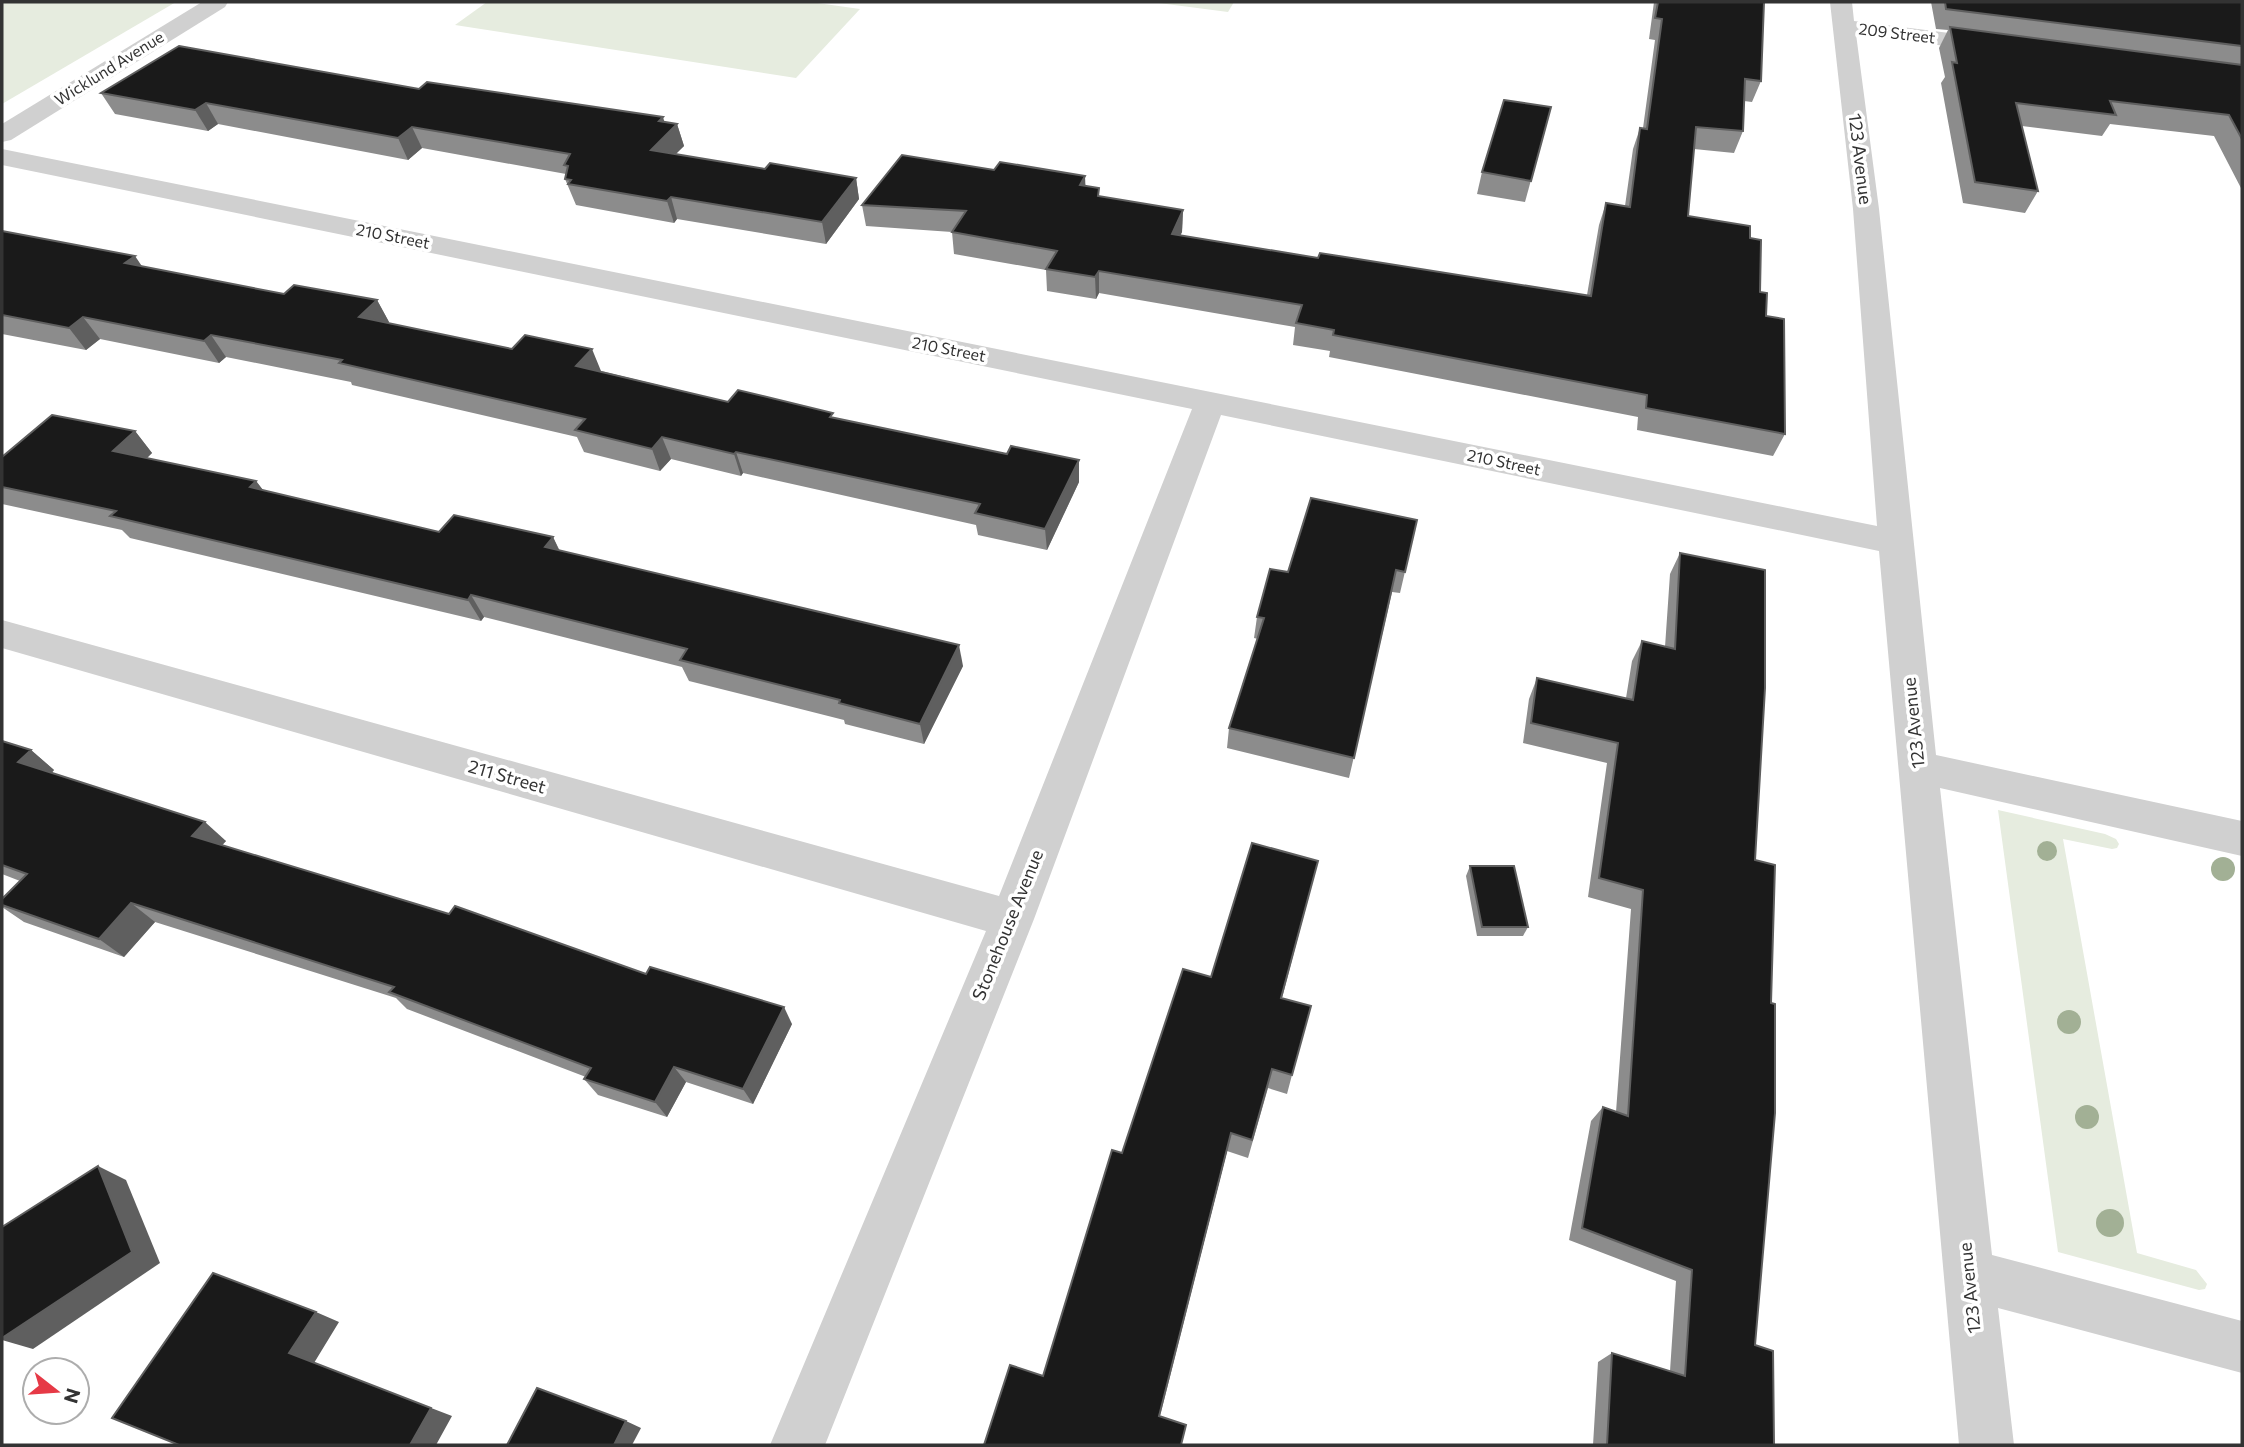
<svg xmlns="http://www.w3.org/2000/svg" width="2244" height="1447" font-family="Commissioner,sans-serif">
  <style>
    .green { fill: #e6ecdf }
    .lines { fill: none; stroke-linecap: round; stroke-linejoin: round }
    .minor { fill: #d0d0d0; fill-rule: evenodd }
    .tree { fill: #a2b095 }
    .wall { fill: #8c8c8c }
    .shaded-wall { fill: #5f5f5f }
    .building { fill: #1a1a1a; stroke: #5f5f5f; stroke-width: 2 }
    .labels { text-anchor: middle; stroke-width: 7; stroke-linejoin: round; paint-order: stroke }
    .far-street-label { font-size: 16px; fill: #333; stroke: #fff }
    .street-label { font-size: 18px; fill: #333; stroke: #fff }
  </style>
  <rect width="100%" height="100%" fill="#fff"/>
  <!-- green -->
  <g class="green">
    <polygon points="2,2 176,2 2,104"/>
    <polygon points="487,2 810,2 860,9 796,78 455,25"/>
    <polygon points="1151,2 1234,2 1228,12"/>
    <polygon points="1998,810 2105,834 2116,839 2119,844 2117,848 2112,849 2063,839 2137,1253 2196,1270 2207,1284 2205,1289 2199,1290 2058,1252"/>
  </g>
  <g class="lines">
    <!-- minor -->
    <g class="minor">
      <polygon points="202,2 228,2 225,7 11,140 2,142 2,124"/>
      <polygon points="1830,2 1852,2 1854,21 1997,39 2005,41 2008,46 2005,51 1997,53 1856,34 1879,209 1936,755 2242,821 2242,856 1940,788 1992,1255 2242,1321 2242,1373 1998,1308 2014,1445 1959,1445 1879,551 1221,415 1034,919 825,1445 770,1445 986,931 2,648 2,620 999,896 1192,409 2,165 2,149 1877,526 1853,209"/>
    </g>
  </g>
  <!-- trees -->
  <g class="tree">
    <circle cx="2047" cy="851" r="10"/>
    <circle cx="2223" cy="869" r="12"/>
    <circle cx="2069" cy="1022" r="12"/>
    <circle cx="2087" cy="1117" r="12"/>
    <circle cx="2110" cy="1223" r="14"/>
  </g>
  <!-- wall -->
  <g class="wall">
    <polygon points="1654,2 1764,2 1761,81 1752,102 1744,101 1743,131 1734,153 1694,149 1688,216 1750,238 1760,292 1766,316 1785,434 1773,456 1637,430 1638,417 1329,357 1330,351 1293,345 1295,327 1099,293 1096,299 1047,291 1046,270 954,254 952,232 866,226 862,205 1085,186 1099,196 1183,210 1182,232 1180,235 1318,258 1587,295 1599,225 1606,203 1625,206 1633,149 1640,128 1643,128 1655,40 1649,39"/>
    <polygon points="1931,2 2242,2 2242,190 2214,136 2110,124 2102,136 2022,126 2038,191 2025,213 1963,203 1941,83 1945,77 1939,48 1948,30 1936,29"/>
    <polygon points="419,89 677,124 684,146 675,154 765,169 856,178 859,199 826,244 677,219 674,223 576,205 565,179 566,174 422,148 408,160 218,124 208,131 115,114 101,93"/>
    <polygon points="1551,107 1525,202 1477,194 1482,172"/>
    <polygon points="2,231 142,267 284,294 377,300 389,322 388,323 601,371 728,402 834,418 1007,454 1079,460 1079,482 1047,550 978,535 976,525 743,473 741,476 671,459 660,471 584,452 577,437 352,385 351,382 226,357 219,363 100,339 86,350 2,334"/>
    <polygon points="135,431 152,453 147,458 256,481 263,490 439,532 553,537 560,551 963,666 924,744 845,724 844,720 689,681 682,667 484,617 481,621 130,538 122,530 2,504 2,457"/>
    <polygon points="1417,520 1400,593 1392,592 1349,778 1227,748 1229,728 1258,639 1254,638 1257,617 1288,572"/>
    <polygon points="1680,553 1755,860 1755,1345 1774,1445 1593,1445 1598,1362 1612,1353 1670,1371 1676,1281 1569,1240 1591,1121 1603,1107 1616,1112 1631,909 1588,897 1607,763 1523,743 1529,699 1537,678 1626,698 1632,661 1642,641 1665,647 1670,574"/>
    <polygon points="2,741 31,750 54,770 52,773 226,841 222,845 646,974 792,1024 753,1104 686,1082 667,1117 598,1095 584,1079 586,1077 407,1009 396,998 155,922 124,957 24,922 2,907 2,899 20,881 2,874"/>
    <polygon points="1318,861 1282,998 1292,1075 1287,1094 1268,1088 1248,1158 1227,1151 1160,1416 1043,1376 1122,1153 1211,977"/>
    <polygon points="1470,866 1528,927 1523,936 1477,936 1466,876"/>
  </g>
  <!-- shaded-wall -->
  <g class="shaded-wall">
    <polygon points="206,103 218,124 208,131 195,110"/>
    <polygon points="663,117 668,134 677,124 684,146 658,172 651,150 659,121"/>
    <polygon points="412,127 422,148 408,160 398,138"/>
    <polygon points="1085,176 1086,198 1080,185"/>
    <polygon points="856,178 859,199 826,244 822,222"/>
    <polygon points="671,197 677,219 674,223 667,201"/>
    <polygon points="1183,210 1182,232 1171,256 1172,234"/>
    <polygon points="135,256 150,278 125,263"/>
    <polygon points="1099,271 1099,293 1096,299 1095,277"/>
    <polygon points="377,300 389,322 371,339 359,317"/>
    <polygon points="83,317 100,339 86,350 69,328"/>
    <polygon points="211,335 226,357 219,363 204,341"/>
    <polygon points="592,349 601,371 585,388 576,366"/>
    <polygon points="135,431 152,453 131,473 113,451"/>
    <polygon points="662,437 671,459 660,471 652,449"/>
    <polygon points="736,452 743,473 741,476 734,454"/>
    <polygon points="1079,460 1079,482 1047,550 1045,529"/>
    <polygon points="256,481 272,502 250,487"/>
    <polygon points="553,537 563,559 545,547"/>
    <polygon points="471,595 484,617 481,621 468,600"/>
    <polygon points="959,645 963,666 924,744 920,724"/>
    <polygon points="31,750 54,770 42,782 18,762"/>
    <polygon points="205,822 226,841 213,855 192,836"/>
    <polygon points="131,903 155,922 124,957 99,939"/>
    <polygon points="784,1007 792,1024 753,1104 743,1089"/>
    <polygon points="674,1067 686,1082 667,1117 655,1102"/>
    <polygon points="1231,1133 1227,1151 1157,1425 1159,1416"/>
    <polygon points="98,1166 126,1180 160,1263 33,1349 2,1340"/>
    <polygon points="316,1312 339,1322 314,1363 452,1416 436,1445 410,1445 289,1353"/>
    <polygon points="626,1421 641,1428 632,1445 614,1445"/>
  </g>
  <!-- building -->
  <g class="building">
    <polygon points="1658,2 1764,2 1761,81 1745,79 1743,131 1696,127 1688,216 1750,226 1750,238 1761,240 1760,292 1767,293 1766,316 1784,319 1785,434 1646,408 1647,395 1333,335 1334,330 1296,323 1302,305 1099,271 1095,277 1046,269 1057,251 952,232 966,211 862,205 902,155 994,170 1000,162 1085,176 1080,185 1099,188 1098,196 1183,210 1172,234 1318,258 1320,253 1591,296 1606,203 1630,207 1640,128 1647,129 1662,19 1655,18"/>
    <polygon points="1945,2 2242,2 2242,46 1946,9"/>
    <polygon points="1950,27 2242,65 2242,139 2229,115 2110,101 2116,115 2016,103 2038,191 1975,182 1952,62 1957,63"/>
    <polygon points="179,46 419,89 427,82 663,117 659,121 677,124 651,150 765,169 770,163 856,178 822,222 671,197 667,201 568,184 571,180 565,179 568,166 564,165 570,154 412,127 398,138 206,103 195,110 101,93"/>
    <polygon points="1504,100 1551,107 1531,181 1482,172"/>
    <polygon points="2,231 135,256 125,263 284,294 294,285 377,300 359,317 512,349 525,335 592,349 576,366 728,402 738,390 833,413 830,417 1007,454 1011,446 1079,460 1045,529 975,513 980,504 736,452 734,454 662,437 652,449 575,430 585,419 339,363 342,360 211,335 204,341 83,317 69,328 2,315"/>
    <polygon points="52,415 135,431 113,451 256,481 250,487 439,532 454,515 553,537 545,547 959,645 920,724 839,703 840,700 680,660 687,649 471,595 468,600 110,516 116,511 2,487 2,457"/>
    <polygon points="1311,498 1417,520 1405,572 1396,570 1354,758 1229,728 1264,618 1257,617 1270,569 1288,572"/>
    <polygon points="1680,553 1765,570 1765,688 1755,860 1775,865 1771,1003 1775,1004 1775,1113 1755,1345 1773,1351 1774,1445 1607,1445 1612,1353 1685,1376 1692,1270 1582,1228 1603,1107 1628,1116 1643,890 1599,878 1618,743 1531,723 1537,678 1633,700 1642,641 1675,649"/>
    <polygon points="2,741 31,750 18,762 205,822 192,836 449,914 455,906 646,974 650,967 784,1007 743,1089 674,1067 655,1102 584,1079 591,1068 389,992 394,987 131,903 99,939 2,905 2,899 27,874 2,865"/>
    <polygon points="1252,843 1318,861 1281,998 1311,1006 1292,1075 1272,1069 1252,1140 1231,1133 1159,1416 1186,1425 1181,1445 984,1445 1010,1365 1043,1376 1112,1150 1122,1153 1183,969 1211,977"/>
    <polygon points="1470,866 1514,866 1528,927 1482,927"/>
    <polygon points="98,1166 132,1252 2,1338 2,1227"/>
    <polygon points="213,1273 316,1312 289,1353 431,1408 410,1445 179,1445 112,1418"/>
    <polygon points="537,1388 626,1421 614,1445 507,1445"/>
  </g>
  <g class="labels">
    <!-- far-street labels -->
    <g class="far-street-label">
      <text transform="translate(1897 33) rotate(7)" y="6">209 Street</text>
      <text transform="translate(109 68) rotate(-32)" y="6">Wicklund Avenue</text>
      <text transform="translate(393 236) rotate(11)" y="6">210 Street</text>
      <text transform="translate(949 349) rotate(11)" y="6">210 Street</text>
      <text transform="translate(1504 462) rotate(12)" y="6">210 Street</text>
    </g>
    <!-- street labels -->
    <g class="street-label">
      <text transform="translate(1860 159) rotate(83)" y="6">123 Avenue</text>
      <text transform="translate(1914 723) rotate(-96)" y="6">123 Avenue</text>
      <text transform="translate(507 777) rotate(16)" y="6">211 Street</text>
      <text transform="translate(1008 925) rotate(-68)" y="6">Stonehouse Avenue</text>
      <text transform="translate(1970 1288) rotate(-96)" y="6">123 Avenue</text>
    </g>
  </g>
  <!-- border -->
  <rect width="2244" height="1447" fill="none" stroke="#333333" stroke-width="7"/>
  <!-- north arrow -->
  <g transform="translate(56 1391) rotate(107)"><circle r="33" fill="#ffffff" stroke="#adadad" stroke-width="2"/>
  <path d="M0-5L12 26L0 18L-12 26Z" fill="#e63946"/>
  <text y="-10" font-size="19" font-weight="bold" text-anchor="middle" fill="#333333">N</text>
  </g>
</svg>
